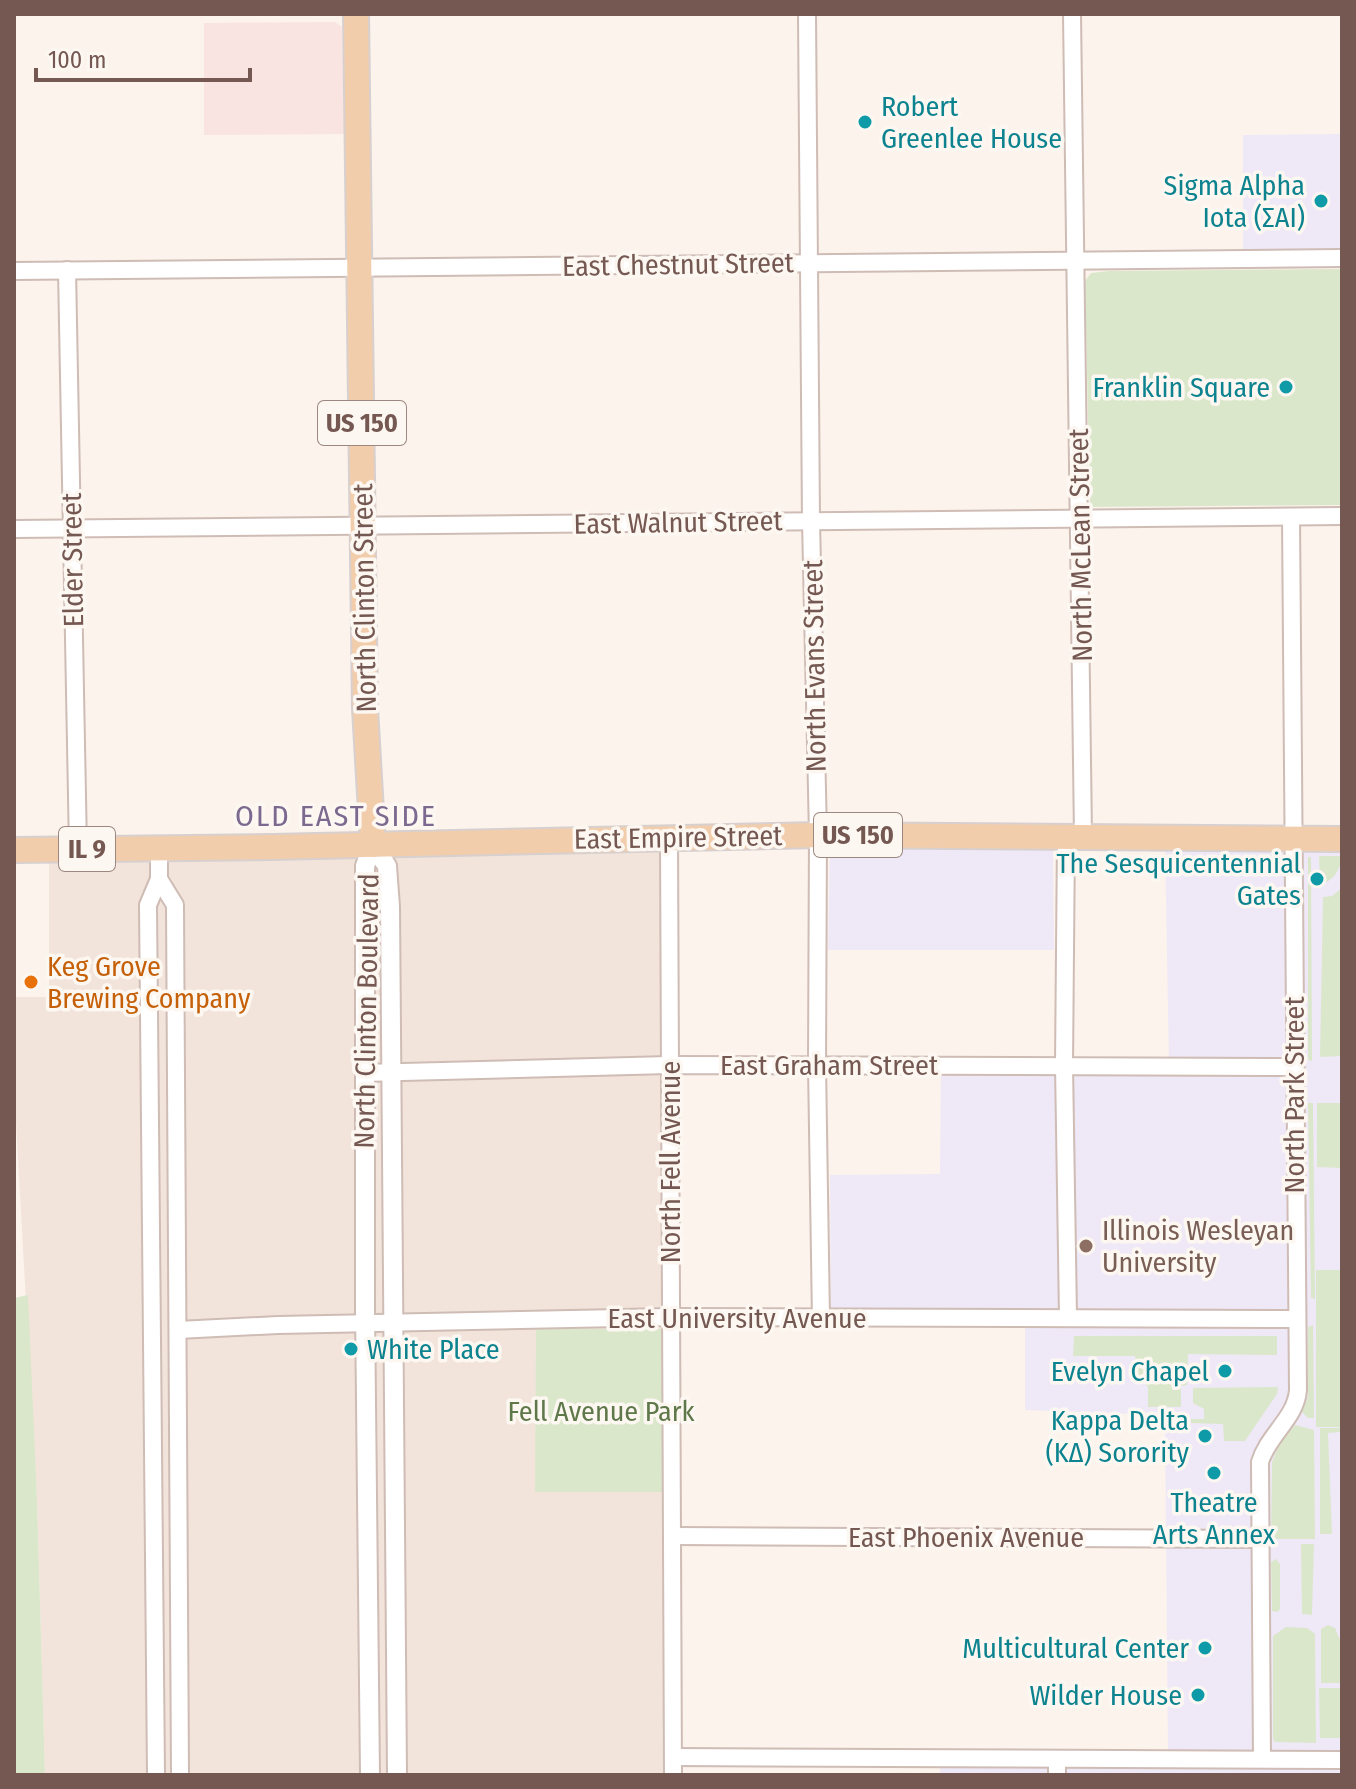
<svg xmlns="http://www.w3.org/2000/svg" width="1356" height="1789" font-family="'Fira Sans Condensed',sans-serif">
  <style>
    .residential { fill: #f2e4db }
    .commercial { fill: #fae4e1 }
    .education { fill: #efe8f7 }
    .green { fill: #dbe7cb }
    .lines { fill: none; stroke-linecap: round; stroke-linejoin: round }
    .minor-casing { stroke: #cebcb5; stroke-width: 20 }
    .tertiary-casing { stroke: #cebcb5; stroke-width: 22 }
    .primary-casing { stroke: #d8d0ce; stroke-width: 28 }
    .minor { stroke: #fff; stroke-width: 16 }
    .tertiary { stroke: #fff; stroke-width: 18 }
    .primary { stroke: #f2cdac; stroke-width: 24 }
    .culture-dot { fill: #0f9aa8; stroke: #fdf7f2; stroke-width: 3 }
    .food-dot { fill: #e8710a; stroke: #fdf7f2; stroke-width: 3 }
    .education-dot { fill: #8d6e63; stroke: #fdf7f2; stroke-width: 3 }
    .labels { text-anchor: middle; stroke-width: 7; stroke-linejoin: round; paint-order: stroke }
    .shield { fill: #fdf7f2; stroke: #9d8881; stroke-width: 2 }
    .shield-label { font-size: 26px; font-weight: bold; fill: #745851 }
    .culture-label { font-size: 28px; fill: #0d838f; stroke: #fdf7f2; text-anchor: end }
    .street-label { font-size: 28px; fill: #745851; stroke: #fdf7f2 }
    .food-label { font-size: 28px; fill: #c56008; stroke: #fdf7f2; text-anchor: start }
    .education-label { font-size: 28px; fill: #785e54; stroke: #fdf7f2; text-anchor: start }
    .park-label { font-size: 28px; fill: #5e784a; stroke: #fdf7f2 }
    .neighbourhood-label { font-size: 30px; letter-spacing: 2px; fill: #7c698f; stroke: #fdf7f2 }
  </style>
  <rect width="100%" height="100%" fill="#fbf3ec"/>
  <!-- residential -->
  <polygon class="residential" points="669,851 674,1775 45,1775 37,1499 14,1086 14,997 49,997 49,858"/>
  <!-- commercial -->
  <polygon class="commercial" points="335,22 342,27 344,134 204,135 204,23"/>
  <!-- education -->
  <g class="education">
    <polygon points="1342,134 1342,253 1243,253 1243,135"/>
    <polygon points="1165,841 1342,846 1342,1775 940,1775 941,1754 1168,1752 1165,1415 1025,1410 1025,1318 831,1318 830,1175 940,1174 941,1066 1169,1065"/>
    <polygon points="830,846 1053,848 1054,950 828,950"/>
  </g>
  <!-- green -->
  <g class="green">
    <polygon points="1342,269 1342,505 1090,507 1085,281 1091,273 1109,271"/>
    <path d="M 1319,856 L 1342,856 C 1339,872 1335,879 1320,885 Z"/>
    <polygon points="1308,857 1311,857 1312,1061 1308,1060"/>
    <polygon points="1342,888 1342,1056 1320,1057 1323,897 1332,896"/>
    <polygon points="1308,1103 1313,1103 1315,1299 1311,1298"/>
    <polygon points="1317,1103 1342,1103 1342,1168 1317,1167"/>
    <rect x="1316" y="1270" width="26" height="157"/>
    <polygon points="28,1295 37,1499 45,1775 14,1775 14,1298"/>
    <polygon points="1313,1325 1314,1418 1308,1418 1302,1412 1308,1397 1308,1327"/>
    <polygon points="536,1329 665,1329 667,1492 535,1492"/>
    <polygon points="1074,1336 1277,1336 1277,1355 1188,1354 1187,1385 1181,1386 1181,1407 1148,1407 1148,1387 1138,1376 1135,1356 1073,1356"/>
    <polygon points="1278,1387 1277,1394 1245,1441 1224,1441 1223,1424 1191,1423 1191,1419 1204,1419 1204,1409 1193,1403 1193,1388"/>
    <polygon points="1295,1425 1314,1430 1315,1539 1271,1539 1272,1462 1279,1445"/>
    <polygon points="1320,1428 1341,1428 1340,1432 1328,1433 1332,1534 1320,1534"/>
    <polygon points="1301,1544 1314,1544 1312,1615 1302,1614"/>
    <polygon points="1276,1559 1280,1564 1280,1609 1277,1612 1272,1611 1271,1562"/>
    <polygon points="1328,1625 1335,1628 1339,1638 1342,1638 1342,1683 1321,1683 1321,1629"/>
    <polygon points="1286,1627 1307,1628 1315,1634 1316,1743 1275,1742 1273,1739 1273,1636"/>
    <polygon points="1319,1688 1342,1688 1342,1738 1320,1738"/>
  </g>
  <g class="lines">
    <defs>
      <g id="minor">
        <polyline points="807,14 811,521 818,835 817,1065 821,1319"/>
        <polyline points="1072,14 1083,836"/>
        <polyline points="67,270 78,849"/>
        <polyline points="14,271 1342,258"/>
        <polyline points="14,529 1342,516"/>
        <polyline points="1066,836 1064,1065 1068,1317"/>
        <polyline points="669,837 673,1775"/>
        <polyline points="159,879 175,905 180,1775"/>
        <polyline points="364,1073 669,1065 1293,1067"/>
        <polyline points="178,1330 278,1325 670,1317 1296,1319"/>
        <polyline points="672,1536 1260,1539"/>
        <polyline points="673,1757 1342,1760"/>
        <polyline points="1057,1759 1057,1775"/>
        <path d="M 1262,1759 L 1260,1462 C 1268,1435 1296,1418 1298,1390 L 1291,517"/>
        <polyline points="156,1775 148,905 159,879 159,849"/>
      </g>
      <g id="tertiary">
        <polyline points="373,845 387,866 390,907 397,1775"/>
        <polyline points="370,1775 365,1309 365,866 373,845"/>
      </g>
      <g id="primary">
        <polyline points="356,14 365,709 373,845"/>
        <polyline points="14,850 272,847 818,835 1342,839"/>
      </g>
    </defs>
    <!-- minor casing -->
    <use href="#minor" class="minor-casing"/>
    <!-- tertiary casing -->
    <use href="#tertiary" class="tertiary-casing"/>
    <!-- primary casing -->
    <use href="#primary" class="primary-casing"/>
    <!-- minor -->
    <use href="#minor" class="minor"/>
    <!-- tertiary -->
    <use href="#tertiary" class="tertiary"/>
    <!-- primary -->
    <use href="#primary" class="primary"/>
  </g>
  <!-- markers -->
  <g class="culture-dot">
    <circle cx="865" cy="122" r="8"/>
    <circle cx="1321" cy="201" r="8"/>
    <circle cx="1286" cy="387" r="8"/>
    <circle cx="1317" cy="879" r="8"/>
    <circle cx="351" cy="1349" r="8"/>
    <circle cx="1225" cy="1371" r="8"/>
    <circle cx="1205" cy="1436" r="8"/>
    <circle cx="1214" cy="1473" r="8"/>
    <circle cx="1205" cy="1648" r="8"/>
    <circle cx="1198" cy="1695" r="8"/>
  </g>
  <circle class="food-dot" cx="31" cy="982" r="8"/>
  <circle class="education-dot" cx="1086" cy="1246" r="8"/>
  <g class="labels">
    <!-- shield labels -->
    <g class="shield">
      <rect x="318" y="401" width="88" height="44" rx="6"/>
      <rect x="814" y="813" width="88" height="44" rx="6"/>
      <rect x="59" y="827" width="56" height="44" rx="6"/>
    </g>
    <g class="shield-label">
      <text x="362" y="432">US 150</text>
      <text x="858" y="844">US 150</text>
      <text x="87" y="858">IL 9</text>
    </g>
    <!-- culture labels -->
    <g class="culture-label">
      <text x="881" y="116" text-anchor="start">Robert<tspan x="881" dy="32">Greenlee House</tspan></text>
      <text x="1305" y="195">Sigma Alpha<tspan x="1305" dy="32">Iota (ΣΑΙ)</tspan></text>
      <text x="1270" y="397">Franklin Square</text>
      <text x="1301" y="873">The Sesquicentennial<tspan x="1301" dy="32">Gates</tspan></text>
      <text x="367" y="1359" text-anchor="start">White Place</text>
      <text x="1209" y="1381">Evelyn Chapel</text>
      <text x="1189" y="1430">Kappa Delta<tspan x="1189" dy="32">(ΚΔ) Sorority</tspan></text>
      <text x="1214" y="1512" text-anchor="middle">Theatre<tspan x="1214" dy="32">Arts Annex</tspan></text>
      <text x="1189" y="1658">Multicultural Center</text>
      <text x="1182" y="1705">Wilder House</text>
    </g>
    <!-- street labels -->
    <g class="street-label">
      <text transform="translate(678 264) rotate(-1)" y="10">East Chestnut Street</text>
      <text transform="translate(678 522) rotate(-1)" y="10">East Walnut Street</text>
      <text transform="translate(1080 545) rotate(-91)" y="10">North McLean Street</text>
      <text transform="translate(72 560) rotate(-91)" y="10">Elder Street</text>
      <text transform="translate(364 598) rotate(-91)" y="10">North Clinton Street</text>
      <text transform="translate(814 666) rotate(-91)" y="10">North Evans Street</text>
      <text transform="translate(678 837) rotate(-1)" y="10">East Empire Street</text>
      <text transform="translate(366 1011) rotate(-89)" y="10">North Clinton Boulevard</text>
      <text x="829" y="1075">East Graham Street</text>
      <text transform="translate(1294 1095) rotate(-90)" y="10">North Park Street</text>
      <text transform="translate(670 1162) rotate(-90)" y="10">North Fell Avenue</text>
      <text x="737" y="1328">East University Avenue</text>
      <text x="966" y="1547">East Phoenix Avenue</text>
    </g>
    <!-- food labels -->
    <g class="food-label">
      <text x="47" y="976">Keg Grove<tspan x="47" dy="32">Brewing Company</tspan></text>
    </g>
    <!-- education labels -->
    <g class="education-label">
      <text x="1102" y="1240">Illinois Wesleyan<tspan x="1102" dy="32">University</tspan></text>
    </g>
    <!-- park labels -->
    <g class="park-label">
      <text x="601" y="1421">Fell Avenue Park</text>
    </g>
    <!-- neighbourhood labels -->
    <g class="neighbourhood-label">
      <text x="336" y="826">OLD EAST SIDE</text>
    </g>
  </g>
  <!-- border -->
  <rect width="1356" height="1789" fill="none" stroke="#745851" stroke-width="32"/>
  <!-- scale -->
  <path d="M36 68v12h214v-12" fill="none" stroke="#745851" stroke-width="4"/>
  <text x="48" y="68" font-size="24" fill="#745851" stroke="#fdf7f2" stroke-width="6" paint-order="stroke">100 m</text>
</svg>
